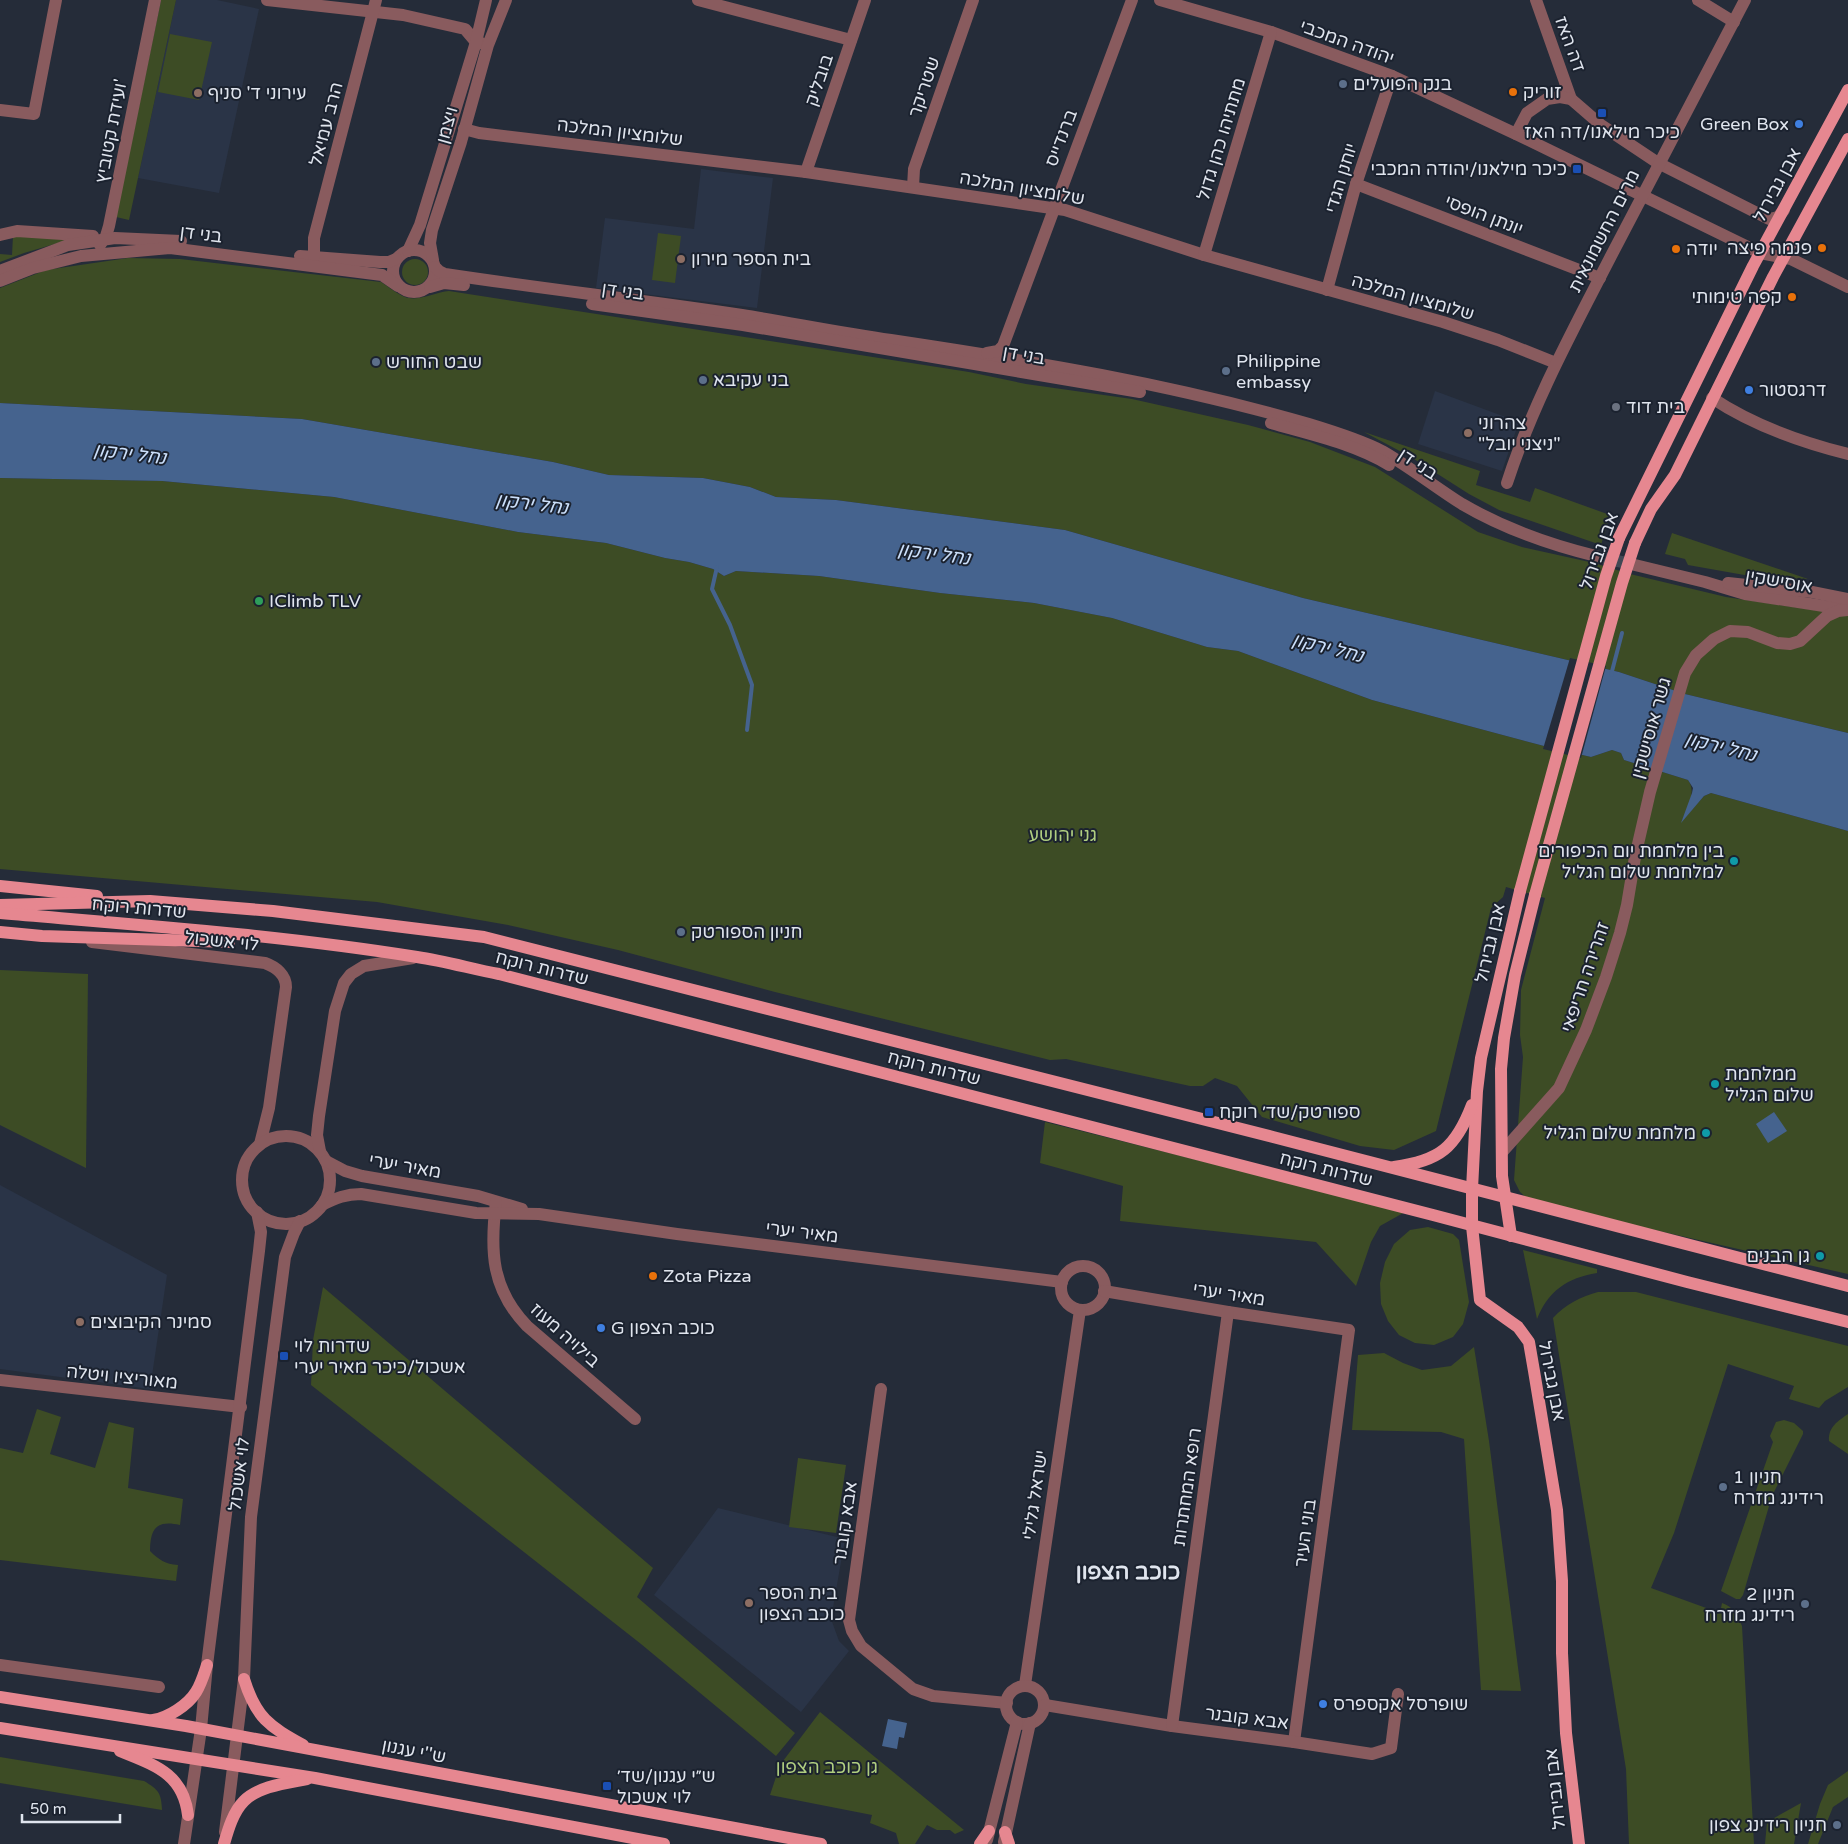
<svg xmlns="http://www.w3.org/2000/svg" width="1848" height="1844" font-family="'Varela Round','Noto Sans Hebrew',sans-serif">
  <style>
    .built { fill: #2a3447 }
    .green { fill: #3d4c25 }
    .water { fill: #45638e }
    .pier { fill: #252c39 }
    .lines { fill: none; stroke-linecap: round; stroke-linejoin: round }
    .stream { stroke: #45638e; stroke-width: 4 }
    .minor-tunnel { stroke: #414854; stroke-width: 12; stroke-dasharray: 12 6; stroke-linecap: butt }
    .minor { stroke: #895b5e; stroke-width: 12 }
    .major { stroke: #e68790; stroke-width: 12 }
    .major-bridge { stroke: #e68790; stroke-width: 12 }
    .service-dot { fill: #5c6f8a; stroke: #1b222f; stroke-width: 2 }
    .food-dot { fill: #e8710a; stroke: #1b222f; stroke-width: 2 }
    .education-dot { fill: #8d6e63; stroke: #1b222f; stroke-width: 2 }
    .transit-dot { fill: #1a4fb4; stroke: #1b222f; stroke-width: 2 }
    .shop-dot { fill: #3f7fe0; stroke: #1b222f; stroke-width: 2 }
    .worship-dot { fill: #6b7280; stroke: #1b222f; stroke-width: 2 }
    .leisure-dot { fill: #2e9e5b; stroke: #1b222f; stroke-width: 2 }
    .culture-dot { fill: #0f9aa8; stroke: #1b222f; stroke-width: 2 }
    .labels { text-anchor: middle; stroke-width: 4; stroke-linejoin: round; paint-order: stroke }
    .street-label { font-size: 18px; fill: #e0e5ee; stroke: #1b222f }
    .poi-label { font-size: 18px; fill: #e0e5ee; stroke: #1b222f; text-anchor: start }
    .park-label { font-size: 18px; fill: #b0ce80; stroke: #1b222f }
    .water-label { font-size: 19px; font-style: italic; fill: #cce0fb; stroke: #1b222f }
    .district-label { font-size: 22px; font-weight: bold; fill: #e0e5ee; stroke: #1b222f }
  </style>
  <rect width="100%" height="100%" fill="#252c39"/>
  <!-- built -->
  <g class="built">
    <polygon points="176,0 217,0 259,9 219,193 138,178"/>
    <polygon points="701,169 773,178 757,308 596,288 605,218 694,229"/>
    <polygon points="1435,391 1519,422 1502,471 1418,444"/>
    <polygon points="0,1185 167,1275 150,1389 0,1369"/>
    <polygon points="718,1508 845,1539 831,1619 839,1641 849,1651 801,1712 654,1595"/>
  </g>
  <!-- green -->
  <g class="green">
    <polygon points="161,0 176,0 129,220 116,217"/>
    <polygon points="170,34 212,42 199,100 158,92"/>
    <polygon points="658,233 681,236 675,283 652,280"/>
    <polygon points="13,236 75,238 24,253 0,262 0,254 12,255"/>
    <path d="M 128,258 L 180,259 L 381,282 C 389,287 397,294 405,297 C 419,302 435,292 449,291 L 969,372 L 1026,384 L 1132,399 L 1248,425 L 1310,442 L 1375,467 L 1478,532 L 1522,547 L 1594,563 L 1630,574 L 1726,597 L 1848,615 L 1848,733 L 1685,694 L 1619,672 L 1303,598 L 1065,530 L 836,500 L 776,497 L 750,487 L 703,478 L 609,475 L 553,462 L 302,419 L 0,403 L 0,288 L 46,270 Z"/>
    <circle cx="415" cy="272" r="13"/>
    <polygon points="1364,432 1480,471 1476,485 1530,502 1535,488 1610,515 1601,545 1499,510 1469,494 1411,457"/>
    <path d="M 0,478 L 162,481 L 334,497 L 518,532 L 606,543 L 665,558 L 689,562 L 713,569 L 724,576 L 736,571 L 819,576 L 940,593 L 1034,603 L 1112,618 L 1207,647 L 1238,651 L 1372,700 L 1544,746 L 1591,757 L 1612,750 L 1621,753 L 1624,760 L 1688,780 C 1697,792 1687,808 1682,821 L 1704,796 L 1711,793 L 1848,831 L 1848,1274 L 1624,1223 L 1527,1198 L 1520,1192 L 1514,1180 L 1523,1057 L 1520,1035 L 1521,990 L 1545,898 L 1506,887 L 1503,897 L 1491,908 L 1436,1131 L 1394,1150 L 1360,1146 L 1262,1117 L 1237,1086 L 1215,1078 L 1203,1086 L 1190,1086 L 1066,1059 L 1050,1060 L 775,992 L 618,950 L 508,925 L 377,902 L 0,869 Z"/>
    <polygon points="1672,533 1808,579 1750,576 1688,565 1685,559 1665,554"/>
    <polygon points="0,970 88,974 86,1168 0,1125"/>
    <polygon points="1045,1122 1405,1212 1380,1226 1371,1242 1356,1286 1316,1242 1120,1221 1123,1186 1040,1163"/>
    <polygon points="1428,1227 1453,1234 1459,1240 1469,1302 1463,1324 1453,1337 1434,1345 1415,1343 1399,1335 1388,1321 1381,1304 1380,1283 1385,1262 1394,1244 1410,1230"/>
    <path d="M 1523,1250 L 1597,1269 L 1597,1273 C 1567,1278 1548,1291 1537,1319 Z"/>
    <polygon points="323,1287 653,1568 637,1597 795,1733 776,1756 641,1644 311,1385 313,1340"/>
    <path d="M 1598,1292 L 1636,1292 L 1848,1346 L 1848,1387 L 1825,1401 L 1819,1408 L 1789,1399 L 1794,1386 L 1728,1364 L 1674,1533 L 1651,1588 L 1720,1613 L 1722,1603 C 1734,1607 1737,1615 1742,1626 L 1754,1844 L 1629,1844 L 1626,1769 L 1553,1318 C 1566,1304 1580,1297 1598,1292 Z"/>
    <polygon points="1474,1347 1489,1441 1521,1691 1481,1690 1464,1439 1441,1432 1352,1430 1358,1355 1384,1353 1403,1363 1422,1370 1451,1366"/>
    <path d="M 37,1409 L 61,1417 L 50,1454 L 95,1468 L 109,1422 L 134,1428 L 128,1488 L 183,1499 L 180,1525 C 158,1520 150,1527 150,1551 C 159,1560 165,1564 178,1565 L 176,1581 L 0,1560 L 0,1448 L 23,1453 Z"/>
    <path d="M 1848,1414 L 1848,1454 L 1829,1441 C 1828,1427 1838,1421 1848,1414 Z"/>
    <polygon points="1784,1420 1794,1423 1803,1431 1803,1434 1772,1496 1743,1595 1740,1599 1736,1599 1721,1591 1773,1442 1770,1436 1776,1422"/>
    <polygon points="798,1458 846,1465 836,1533 789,1527"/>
    <polygon points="820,1712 964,1830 955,1834 950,1830 937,1830 927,1825 915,1844 899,1844 896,1833 870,1823 872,1815 770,1795 780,1765"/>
    <path d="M 0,1757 L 144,1781 C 159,1790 161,1793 162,1810 L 0,1783 Z"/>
    <polygon points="1848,1771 1848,1797 1833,1807 1818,1844 1808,1844 1820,1804 1828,1785"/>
    <polygon points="1801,1803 1794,1844 1765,1844 1767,1822"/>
  </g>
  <!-- water -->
  <g class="water">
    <polygon points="0,403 302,419 553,462 609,475 703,478 750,487 776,497 836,500 1065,530 1303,598 1619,672 1685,694 1848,733 1848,831 1711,793 1704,796 1681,823 1692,793 1693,788 1688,780 1624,760 1621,753 1612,750 1591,757 1544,746 1372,700 1238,651 1207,647 1112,618 1034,603 940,593 819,576 736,571 724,576 713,569 689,562 665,558 606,543 518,532 334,497 162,481 0,478"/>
    <polygon points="1774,1112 1787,1131 1768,1143 1756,1124"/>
    <polygon points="888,1719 907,1723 904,1738 899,1737 897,1749 882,1746"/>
  </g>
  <!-- pier -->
  <polygon class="pier" points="1570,658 1606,666 1581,758 1543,749"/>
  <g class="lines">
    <!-- stream -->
    <g class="stream">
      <polyline points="717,567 712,589 730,625 752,685 747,730"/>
      <polyline points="1611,675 1622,633"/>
    </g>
    <!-- minor-tunnel -->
    <polyline class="minor-tunnel" points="1596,556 1635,565"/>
    <!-- minor -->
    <g class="minor">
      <polyline points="267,0 403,15 465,29 476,42 481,43"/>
      <polyline points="698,0 851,40"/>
      <polyline points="1160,0 1271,32 1392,76 1516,134 1760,253 1791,259 1848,287"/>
      <polyline points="1536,0 1571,99"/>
      <polyline points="1698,0 1734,22"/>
      <polyline points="0,110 34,114 56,0"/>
      <polyline points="464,129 479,133 806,172 1065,210 1204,255 1443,322 1498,340 1556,363"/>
      <polyline points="1516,134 1527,113 1547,99 1560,97 1571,99 1601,125 1658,163 1769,219 1778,217 1784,210"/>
      <polyline points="806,172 865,0"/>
      <polyline points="1356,184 1600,278"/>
      <polyline points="913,187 914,169 973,0"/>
      <polyline points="0,235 17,231 93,236"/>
      <polyline points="100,245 106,236 109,226 155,0"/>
      <circle cx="414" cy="271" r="21"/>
      <polyline points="408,251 420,225 476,42 486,0"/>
      <polyline points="1204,255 1271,32"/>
      <polyline points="300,256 380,262 389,262 396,259"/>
      <polyline points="314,257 314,238 376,0"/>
      <polyline points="433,260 430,243 432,230 461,142 488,45 506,0"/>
      <path d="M 435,267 L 439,271 L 445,274 C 544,289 643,300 742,315 C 792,323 841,333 891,340 C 1031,361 1172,384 1309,424 C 1332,431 1361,440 1382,451 C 1410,467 1435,487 1462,504 C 1503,528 1551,545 1596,556"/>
      <polyline points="0,271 68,245 115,238 181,241"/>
      <polyline points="0,281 33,268 81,256 170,248 382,275 398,286"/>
      <polyline points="430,287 444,283 464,285"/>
      <polyline points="1327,290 1356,184 1392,76"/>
      <polyline points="592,304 743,325 1140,392"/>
      <polyline points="987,353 998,351 1003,346 1132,0"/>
      <path d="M 1712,398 C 1754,426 1800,442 1848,454"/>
      <path d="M 1271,423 C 1309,434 1355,444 1389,465"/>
      <path d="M 1507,483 C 1533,403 1573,330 1611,256 C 1656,171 1700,85 1745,0"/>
      <polyline points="1635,565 1705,582 1745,594 1843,609"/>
      <polyline points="1728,583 1812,592 1848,599"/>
      <path d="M 92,942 L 265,963 C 276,967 286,975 286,987 L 269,1108 L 260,1144"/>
      <circle cx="286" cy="1180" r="44"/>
      <polyline points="320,1151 317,1135 319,1116 335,1011 344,983 351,974 364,966 413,958"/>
      <polyline points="1503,1151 1559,1088 1586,1030 1606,977 1620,933 1627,905 1635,857 1650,792 1685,673 1696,655 1714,639 1730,631 1748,632 1777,643 1790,644 1800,641 1827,616 1838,611 1848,610"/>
      <polyline points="326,1161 345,1171 362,1176 478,1196 522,1209"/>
      <path d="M 496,1202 C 490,1250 491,1289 527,1326 L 635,1419"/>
      <path d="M 322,1205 C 336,1198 346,1194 361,1194 L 476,1213 L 539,1214 L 677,1234 L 1062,1282"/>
      <circle cx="1083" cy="1288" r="22"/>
      <polyline points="1104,1291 1228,1312 1349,1330 1294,1742"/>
      <polyline points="0,1380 241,1407"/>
      <polyline points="881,1389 849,1620 852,1631 861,1646 913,1689 933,1696 1007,1703"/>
      <polyline points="0,1665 159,1687"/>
      <polyline points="1025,1685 1080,1310"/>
      <circle cx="1025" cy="1705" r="19"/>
      <polyline points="1045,1705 1172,1726 1294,1742 1372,1754 1391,1748 1398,1694"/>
      <polyline points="1172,1726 1228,1312"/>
      <polyline points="225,1832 244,1679 251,1517 285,1257 294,1233 300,1221"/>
      <polyline points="987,1840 1017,1722"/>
      <polyline points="1004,1842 1030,1723"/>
      <polyline points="184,1844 201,1729 207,1665 259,1251 261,1232 257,1212"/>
    </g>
    <!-- major -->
    <g class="major">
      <polyline points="1619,538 1753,266 1848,90"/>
      <polyline points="1635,543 1651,509 1675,475 1773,277 1848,139"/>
      <polyline points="0,886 97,896"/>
      <polyline points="1520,891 1481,1058 1477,1091 1472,1189 1472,1226 1480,1300 1518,1327 1529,1342 1534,1371 1557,1510 1562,1581 1562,1653 1566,1733 1579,1844"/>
      <polyline points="0,905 150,901 273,911 484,937 1273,1137 1848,1286"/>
      <path d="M 0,913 C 139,925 279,935 417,957 C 445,961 472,969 499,974 L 1433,1215 L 1687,1282 L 1848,1322"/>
      <polyline points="0,932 42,936 229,942"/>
      <path d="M 1394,1167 C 1440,1161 1456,1147 1472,1105"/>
      <polyline points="1511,1236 1502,1176 1501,1069 1504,1038 1515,975 1535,895"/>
      <path d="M 244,1679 C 256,1718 269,1726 303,1745"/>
      <polyline points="0,1697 186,1726 821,1844"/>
      <path d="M 153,1720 C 168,1718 188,1705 196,1692 C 201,1684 204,1674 207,1665"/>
      <polyline points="0,1728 315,1778 664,1844"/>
      <path d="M 120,1751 C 154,1765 183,1773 188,1815"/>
      <polyline points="1005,1832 1009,1844"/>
      <path d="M 224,1844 C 228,1830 233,1812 244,1801 C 259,1786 287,1783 307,1779"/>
      <polyline points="980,1844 989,1831"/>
    </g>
    <!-- major-bridge -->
    <g class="major-bridge">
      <polyline points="1520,891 1606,576 1619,538"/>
      <polyline points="1535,895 1622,583 1635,543"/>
    </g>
  </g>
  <!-- markers -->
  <g class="service-dot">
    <circle cx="1343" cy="84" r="5"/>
    <circle cx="376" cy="362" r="5"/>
    <circle cx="1226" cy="371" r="5"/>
    <circle cx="703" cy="380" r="5"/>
    <circle cx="681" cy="932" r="5"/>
    <circle cx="1723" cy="1487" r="5"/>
    <circle cx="1805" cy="1604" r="5"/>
    <circle cx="1837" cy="1825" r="5"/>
  </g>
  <g class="food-dot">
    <circle cx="1513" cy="92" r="5"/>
    <circle cx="1822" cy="248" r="5"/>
    <circle cx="1676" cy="249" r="5"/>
    <circle cx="1792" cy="297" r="5"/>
    <circle cx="653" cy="1276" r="5"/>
  </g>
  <g class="education-dot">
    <circle cx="198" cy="93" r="5"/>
    <circle cx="681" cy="259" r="5"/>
    <circle cx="1468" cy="433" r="5"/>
    <circle cx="80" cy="1322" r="5"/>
    <circle cx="749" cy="1603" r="5"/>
  </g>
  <g class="transit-dot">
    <rect x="1597" y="108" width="10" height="10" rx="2.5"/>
    <rect x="1572" y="164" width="10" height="10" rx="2.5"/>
    <rect x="1204" y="1107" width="10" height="10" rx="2.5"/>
    <rect x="279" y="1351" width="10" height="10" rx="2.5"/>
    <rect x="602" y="1781" width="10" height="10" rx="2.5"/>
  </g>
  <g class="shop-dot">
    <circle cx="1799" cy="124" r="5"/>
    <circle cx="1749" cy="390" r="5"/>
    <circle cx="601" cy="1328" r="5"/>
    <circle cx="1323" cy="1704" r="5"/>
  </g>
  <circle class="worship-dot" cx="1616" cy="407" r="5"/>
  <circle class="leisure-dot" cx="259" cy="601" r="5"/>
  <g class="culture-dot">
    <circle cx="1734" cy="861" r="5"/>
    <circle cx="1715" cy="1084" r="5"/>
    <circle cx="1706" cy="1133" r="5"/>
    <circle cx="1820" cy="1256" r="5"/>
  </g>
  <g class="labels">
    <!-- street labels -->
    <g class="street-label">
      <text transform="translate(1347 42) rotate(20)" y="6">יהודה המכבי</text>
      <text transform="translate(1570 44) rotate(70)" y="6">דה האז</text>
      <text transform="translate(819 80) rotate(-71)" y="6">בובליק</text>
      <text transform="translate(924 87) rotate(-71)" y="6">שטריקר</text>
      <text transform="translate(326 124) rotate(-75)" y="6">הרב עמיאל</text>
      <text transform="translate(447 125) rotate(-74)" y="6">ויצמן</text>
      <text transform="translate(111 131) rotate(-79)" y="6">ועידת קטוביץ'</text>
      <text transform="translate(620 132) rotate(7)" y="6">שלומציון המלכה</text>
      <text transform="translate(1061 138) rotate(-69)" y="6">ברנדייס</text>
      <text transform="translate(1221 139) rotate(-73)" y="6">מתתיהו כהן גדול</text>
      <text transform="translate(1341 178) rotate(-73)" y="6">יוחנן הגדי</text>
      <text transform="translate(1777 185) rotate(-62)" y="6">אבן גבירול</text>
      <text transform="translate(1022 188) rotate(10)" y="6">שלומציון המלכה</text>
      <text transform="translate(1484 215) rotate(21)" y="6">יונתן הופסי</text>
      <text transform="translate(1604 231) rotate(-63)" y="6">מרים החשמונאית</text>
      <text transform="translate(201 234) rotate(7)" y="6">בני דן</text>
      <text transform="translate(623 291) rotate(8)" y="6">בני דן</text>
      <text transform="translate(1413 297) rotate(16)" y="6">שלומציון המלכה</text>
      <text transform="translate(1024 355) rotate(10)" y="6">בני דן</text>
      <text transform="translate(1418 464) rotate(33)" y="6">בני דן</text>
      <text transform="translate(1599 551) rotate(-70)" y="6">אבן גבירול</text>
      <text transform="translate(1779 581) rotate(10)" y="6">אוסישקין</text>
      <text transform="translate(1651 728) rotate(-74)" y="6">גשר אוסישקין</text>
      <text transform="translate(139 908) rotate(5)" y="6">שדרות רוקח</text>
      <text transform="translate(222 941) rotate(6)" y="6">לוי אשכול</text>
      <text transform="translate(1490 943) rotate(-77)" y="6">אבן גבירול</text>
      <text transform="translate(542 968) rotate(14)" y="6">שדרות רוקח</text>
      <text transform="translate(1585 977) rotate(-71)" y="6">זהרירה חריפאי</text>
      <text transform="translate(934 1068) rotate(14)" y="6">שדרות רוקח</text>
      <text transform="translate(405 1166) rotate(10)" y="6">מאיר יערי</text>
      <text transform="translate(1326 1169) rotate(14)" y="6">שדרות רוקח</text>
      <text transform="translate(802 1232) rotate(7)" y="6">מאיר יערי</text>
      <text transform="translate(1229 1294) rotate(9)" y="6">מאיר יערי</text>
      <text transform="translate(565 1335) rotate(42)" y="6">בילויה מעוז</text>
      <text transform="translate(122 1377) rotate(6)" y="6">מאוריציו ויטלה</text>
      <text transform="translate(1552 1381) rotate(79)" y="6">אבן גבירול</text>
      <text transform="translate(239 1474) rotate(-83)" y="6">לוי אשכול</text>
      <text transform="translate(1187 1487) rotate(-82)" y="6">רופא המחתרות</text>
      <text transform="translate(1035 1495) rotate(-82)" y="6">ישראל גלילי</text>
      <text transform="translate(845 1523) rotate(-82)" y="6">אבא קובנר</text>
      <text transform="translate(1305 1533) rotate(-82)" y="6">בוני העיר</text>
      <text transform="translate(1247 1718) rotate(7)" y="6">אבא קובנר</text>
      <text transform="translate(414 1751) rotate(11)" y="6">ש''י עגנון</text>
      <text transform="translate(1555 1789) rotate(-96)" y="6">אבן גבירול</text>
    </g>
    <!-- poi labels -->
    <g class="poi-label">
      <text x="1353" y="90">בנק הפועלים</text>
      <text x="1523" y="98">זוריק</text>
      <text x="208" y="99">עירוני ד' סניף</text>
      <text x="1789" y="130" text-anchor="end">Green Box</text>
      <text x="1602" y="138" text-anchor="middle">כיכר מילאנו/דה האז</text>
      <text x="1567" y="175" text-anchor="end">כיכר מילאנו/יהודה המכבי</text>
      <text x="1812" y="254" text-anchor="end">פנמה פיצה</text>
      <text x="1686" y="255">יודה</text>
      <text x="691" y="265">בית הספר מירון</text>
      <text x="1782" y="303" text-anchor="end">קפה טימותי</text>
      <text x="1236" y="367">Philippine<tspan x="1236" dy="21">embassy</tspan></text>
      <text x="386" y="368">שבט החורש</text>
      <text x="713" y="386">בני עקיבא</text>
      <text x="1759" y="396">דרגסטור</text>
      <text x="1626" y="413">בית דוד</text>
      <text x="1478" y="429">צהרוני<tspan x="1478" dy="21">"ניצני יובל"</tspan></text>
      <text x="269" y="607">IClimb TLV</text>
      <text x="1724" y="857" text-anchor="end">בין מלחמת יום הכיפורים<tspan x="1724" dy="21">למלחמת שלום הגליל</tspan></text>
      <text x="691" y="938">חניון הספורטק</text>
      <text x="1725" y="1080">ממלחמת<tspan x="1725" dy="21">שלום הגליל</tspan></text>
      <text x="1219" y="1118">ספורטק/שד׳ רוקח</text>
      <text x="1696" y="1139" text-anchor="end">מלחמת שלום הגליל</text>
      <text x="1810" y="1262" text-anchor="end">גן הבנים</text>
      <text x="663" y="1282">Zota Pizza</text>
      <text x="90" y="1328">סמינר הקיבוצים</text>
      <text x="611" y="1334">G כוכב הצפון</text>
      <text x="294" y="1352">שדרות לוי<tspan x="294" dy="21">אשכול/כיכר מאיר יערי</tspan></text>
      <text x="1733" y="1483">1 חניון<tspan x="1733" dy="21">רידינג מזרח</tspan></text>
      <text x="759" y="1599">בית הספר<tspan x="759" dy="21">כוכב הצפון</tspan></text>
      <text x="1795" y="1600" text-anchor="end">2 חניון<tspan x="1795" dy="21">רידינג מזרח</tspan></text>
      <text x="1333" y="1710">שופרסל אקספרס</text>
      <text x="617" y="1782">ש״י עגנון/שד׳<tspan x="617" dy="21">לוי אשכול</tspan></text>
      <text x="1827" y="1831" text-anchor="end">חניון רידינג צפון</text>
    </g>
    <!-- park labels -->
    <g class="park-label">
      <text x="1063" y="841">גני יהושע</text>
      <text x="827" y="1773">גן כוכב הצפון</text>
    </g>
    <!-- water labels -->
    <g class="water-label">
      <text transform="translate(130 453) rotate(7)" y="7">נחל ירקון</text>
      <text transform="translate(532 503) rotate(7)" y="7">נחל ירקון</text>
      <text transform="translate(934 553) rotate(8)" y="7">נחל ירקון</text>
      <text transform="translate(1328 647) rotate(14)" y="7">נחל ירקון</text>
      <text transform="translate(1721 746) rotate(14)" y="7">נחל ירקון</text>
    </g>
    <!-- district labels -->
    <g class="district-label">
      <text x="1128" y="1579">כוכב הצפון</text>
    </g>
  </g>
  <!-- scale -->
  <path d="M22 1814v8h98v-8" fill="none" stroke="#e0e5ee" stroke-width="2.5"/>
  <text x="30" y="1814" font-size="15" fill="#e0e5ee" stroke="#1b222f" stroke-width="4" paint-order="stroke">50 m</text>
</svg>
